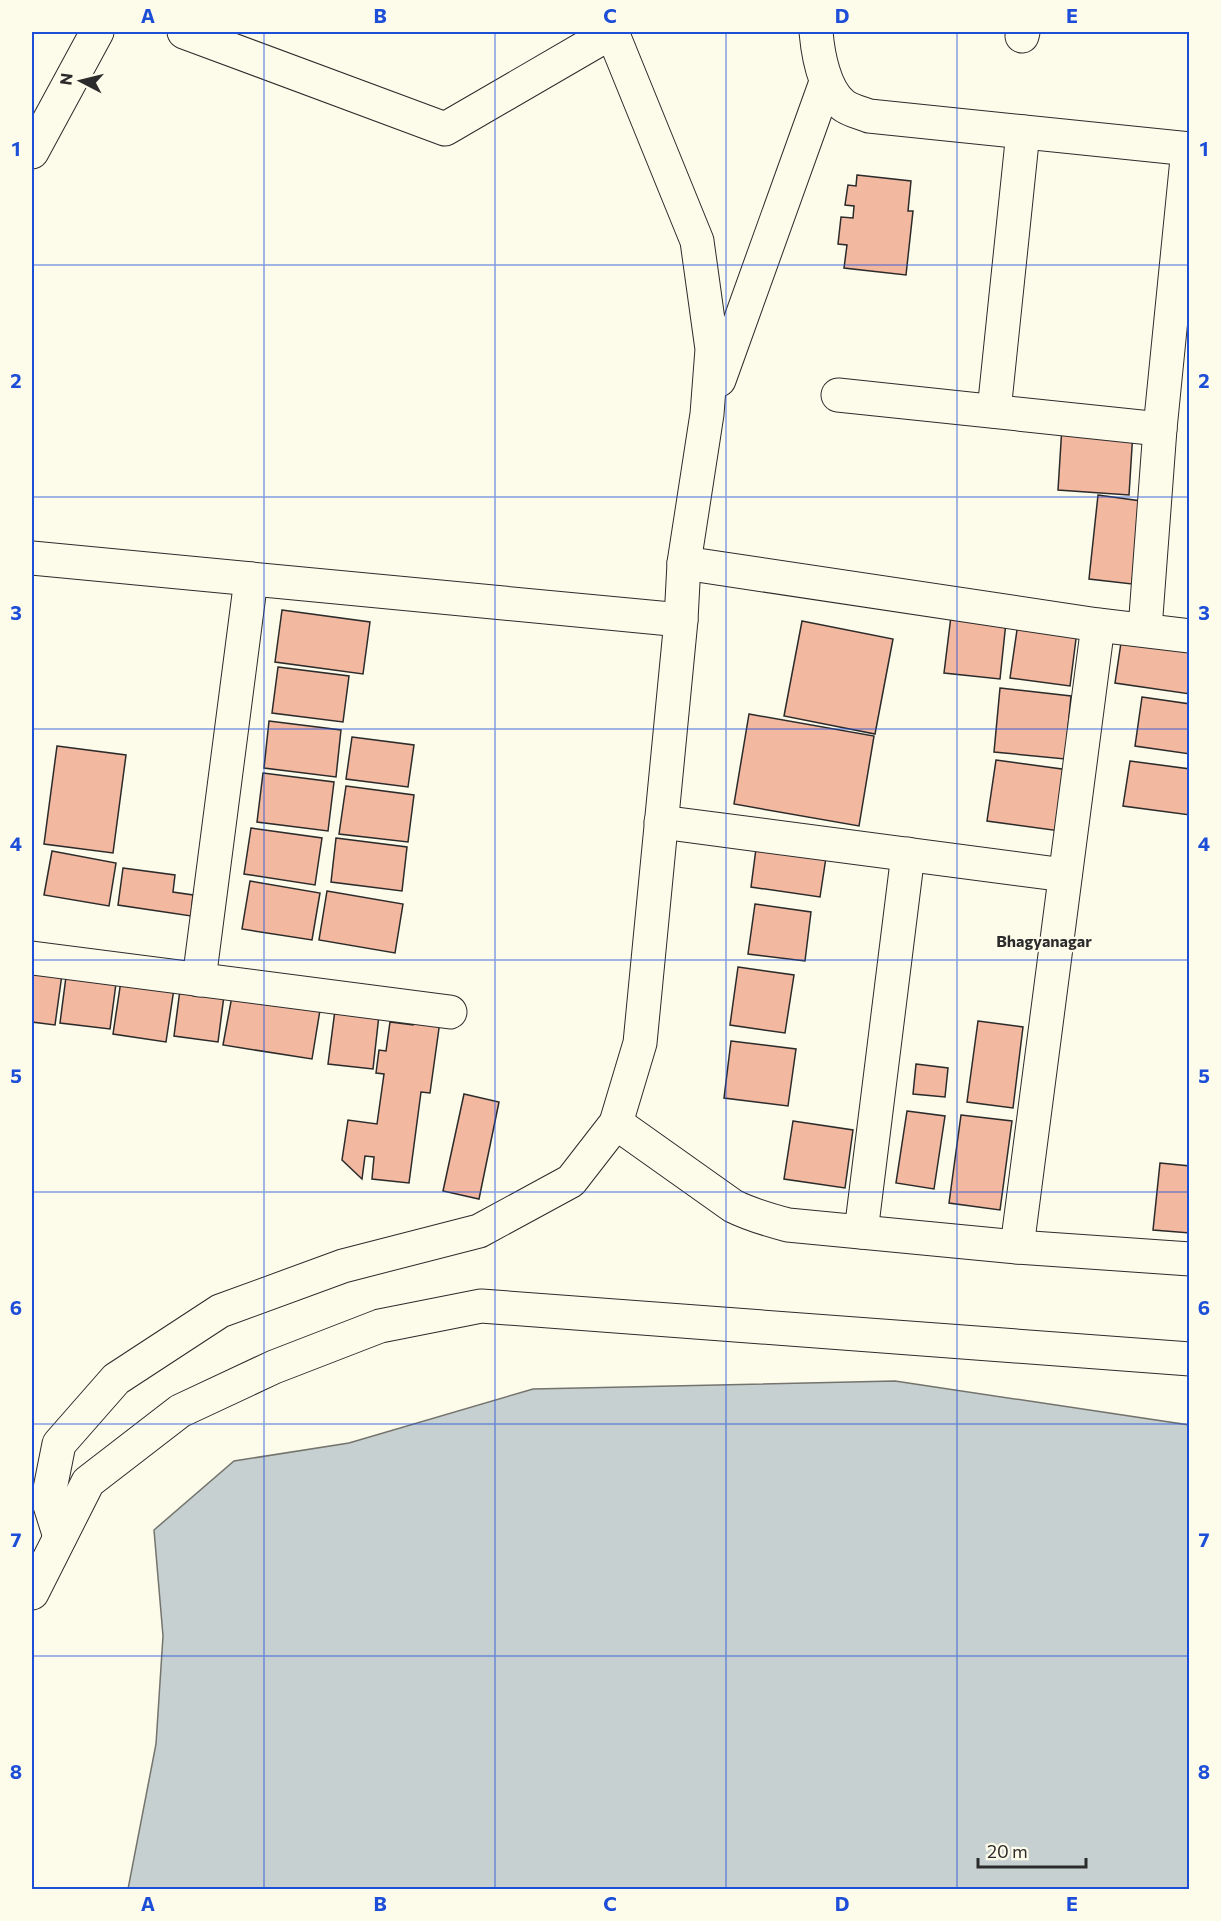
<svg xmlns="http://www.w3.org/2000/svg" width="1221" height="1921" font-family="Commissioner,sans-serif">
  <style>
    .water { fill: #c7d0d0; stroke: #74746e; stroke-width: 1.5 }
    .building { fill: #f2b8a0; stroke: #2b2b2b; stroke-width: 1.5 }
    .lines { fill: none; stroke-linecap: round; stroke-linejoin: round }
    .minor-casing { stroke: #2b2b2b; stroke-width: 35 }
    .minor { stroke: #fdfbea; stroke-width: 33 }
    .grid { fill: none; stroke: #1d4ed8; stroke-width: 1.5; stroke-opacity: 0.55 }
    .labels { text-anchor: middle; stroke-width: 4.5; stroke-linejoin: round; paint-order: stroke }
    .neighbourhood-label { font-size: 16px; font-weight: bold; fill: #2b2b2b; stroke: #fdfbea }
    .neatline { fill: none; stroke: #1d4ed8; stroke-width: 2 }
    .grid-label { font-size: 20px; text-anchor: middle; font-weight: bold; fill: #1d4ed8 }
  </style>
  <rect width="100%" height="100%" fill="#fdfbea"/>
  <!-- water -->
  <polygon class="water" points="895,1381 1189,1425 1189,1889 128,1889 156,1744 163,1636 154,1530 234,1461 349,1443 533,1389"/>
  <!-- building -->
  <g class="building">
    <polygon points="857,175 911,181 908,211 913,211 906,275 844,268 847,245 838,244 841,217 853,218 854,206 845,205 848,185 856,186"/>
    <polygon points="1062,426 1133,431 1129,495 1058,490"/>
    <polygon points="1098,495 1141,501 1132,584 1089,579"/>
    <polygon points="282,610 370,622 363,674 275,662"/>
    <polygon points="951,616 1006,622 1000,679 944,673"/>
    <polygon points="802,621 893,639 875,734 784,716"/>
    <polygon points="1018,623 1077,631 1070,686 1010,678"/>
    <polygon points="1122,636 1190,645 1190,694 1115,683"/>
    <polygon points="278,667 349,676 343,722 272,713"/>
    <polygon points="1000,688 1071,696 1065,759 994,752"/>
    <polygon points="1142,697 1190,704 1190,754 1135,746"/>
    <polygon points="749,714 874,736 859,826 734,804"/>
    <polygon points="269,721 341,730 336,777 264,768"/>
    <polygon points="352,737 414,745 408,787 346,779"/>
    <polygon points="57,746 126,755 113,853 44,844"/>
    <polygon points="996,760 1069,770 1060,831 987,821"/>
    <polygon points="1130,761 1190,769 1190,815 1123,806"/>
    <polygon points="263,773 334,782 328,831 257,822"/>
    <polygon points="346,786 414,795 408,842 339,834"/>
    <polygon points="251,828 322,838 315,885 244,874"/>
    <polygon points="336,838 407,847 402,891 331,882"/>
    <polygon points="757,841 827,851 820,897 751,887"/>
    <polygon points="52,851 116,863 109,906 44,895"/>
    <polygon points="123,868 175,875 173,892 193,895 191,916 118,905"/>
    <polygon points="250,881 320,893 312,940 242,929"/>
    <polygon points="327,891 403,904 395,953 319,940"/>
    <polygon points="755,904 811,912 805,961 748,954"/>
    <polygon points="32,964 63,967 55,1025 32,1022"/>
    <polygon points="738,967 794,975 785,1033 730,1025"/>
    <polygon points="67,969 117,976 110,1029 60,1023"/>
    <polygon points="122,974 175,982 166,1042 113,1034"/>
    <polygon points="181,982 225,988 218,1042 174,1036"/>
    <polygon points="232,996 320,1010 312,1059 223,1045"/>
    <polygon points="335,1010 379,1015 373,1069 328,1064"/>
    <polygon points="413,1018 440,1021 430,1093 421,1092 409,1183 372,1179 374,1157 365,1156 362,1179 342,1160 348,1120 377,1124 384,1074 376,1073 379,1050 386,1051 390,1022 413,1025"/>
    <polygon points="978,1021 1023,1027 1013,1108 967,1102"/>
    <polygon points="731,1041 796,1049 788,1106 724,1098"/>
    <polygon points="916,1064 948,1068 945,1097 913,1094"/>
    <polygon points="464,1094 499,1102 479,1199 443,1191"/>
    <polygon points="907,1111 945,1116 934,1189 896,1183"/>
    <polygon points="961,1115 1012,1121 1000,1210 949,1203"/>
    <polygon points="793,1121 853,1130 845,1188 784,1179"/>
    <polygon points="1160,1163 1190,1166 1190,1233 1153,1230"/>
  </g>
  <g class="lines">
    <defs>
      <g id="minor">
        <polyline points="184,32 445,129 612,32"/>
        <path d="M 816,32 C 818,54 824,90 843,105 C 849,110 861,113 869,116 L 1190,149"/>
        <polyline points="1022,36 1023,32"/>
        <polyline points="32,152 97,32"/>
        <polyline points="719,380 826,82"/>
        <polyline points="838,395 1160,429"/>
        <polyline points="994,411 1023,132"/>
        <polyline points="32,558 681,620"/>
        <polyline points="684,563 1098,625 1190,636"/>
        <polyline points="1145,629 1160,429 1188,149"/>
        <polyline points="661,822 1065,875"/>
        <polyline points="32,958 450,1012"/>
        <polyline points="199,980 251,579"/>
        <path d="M 616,1123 L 733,1206 C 751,1215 769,1220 788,1225 L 1017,1247 L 1190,1259"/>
        <polyline points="861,1232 908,854"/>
        <polyline points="1017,1247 1098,625"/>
        <polyline points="60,1537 48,1499 59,1444 116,1379 220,1311 343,1266 479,1231 571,1181 616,1123 640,1043 681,620 684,563 707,414 712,349 697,241 612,32"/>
        <polyline points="32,1593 88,1482 180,1411 274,1367 380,1326 481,1306 1190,1359"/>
      </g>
    </defs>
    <!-- minor casing -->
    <use href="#minor" class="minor-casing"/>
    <!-- minor -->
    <use href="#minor" class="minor"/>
  </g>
  <!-- grid -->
  <path class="grid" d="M 264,32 L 264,1890M 495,32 L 495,1890M 726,32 L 726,1890M 957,32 L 957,1890M 32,265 L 1190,265M 32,497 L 1190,497M 32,729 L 1190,729M 32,960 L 1190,960M 32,1192 L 1190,1192M 32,1424 L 1190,1424M 32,1656 L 1190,1656"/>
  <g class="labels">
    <!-- neighbourhood labels -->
    <g class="neighbourhood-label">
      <text x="1044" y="947">Bhagyanagar</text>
    </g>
  </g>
  <!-- border -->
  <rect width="1221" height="1921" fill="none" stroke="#fdfbea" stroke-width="66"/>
  <!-- north arrow -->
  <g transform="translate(81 81) rotate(277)" stroke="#fdfbea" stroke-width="4.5" paint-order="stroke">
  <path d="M0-4.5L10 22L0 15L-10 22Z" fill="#2b2b2b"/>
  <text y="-9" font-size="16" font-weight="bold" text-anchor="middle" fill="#2b2b2b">N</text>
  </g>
  <!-- scale -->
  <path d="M978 1858v9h108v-9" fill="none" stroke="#2b2b2b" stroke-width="3"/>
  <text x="987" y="1858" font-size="18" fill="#2b2b2b" stroke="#fdfbea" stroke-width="4.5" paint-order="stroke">20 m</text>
  <rect x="33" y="33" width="1155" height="1855" class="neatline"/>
  <g class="grid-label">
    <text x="148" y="23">A</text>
    <text x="380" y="23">B</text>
    <text x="610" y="23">C</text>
    <text x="842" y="23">D</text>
    <text x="1072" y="23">E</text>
    <text x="16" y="156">1</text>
    <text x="1204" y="156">1</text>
    <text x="16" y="388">2</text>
    <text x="1204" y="388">2</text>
    <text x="16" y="620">3</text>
    <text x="1204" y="620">3</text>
    <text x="16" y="851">4</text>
    <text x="1204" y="851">4</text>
    <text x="16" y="1083">5</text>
    <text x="1204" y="1083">5</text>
    <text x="16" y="1315">6</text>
    <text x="1204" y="1315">6</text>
    <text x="16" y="1547">7</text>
    <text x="1204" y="1547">7</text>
    <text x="16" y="1779">8</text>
    <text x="1204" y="1779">8</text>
    <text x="148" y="1911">A</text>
    <text x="380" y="1911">B</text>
    <text x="610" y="1911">C</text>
    <text x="842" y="1911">D</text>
    <text x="1072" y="1911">E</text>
  </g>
</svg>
